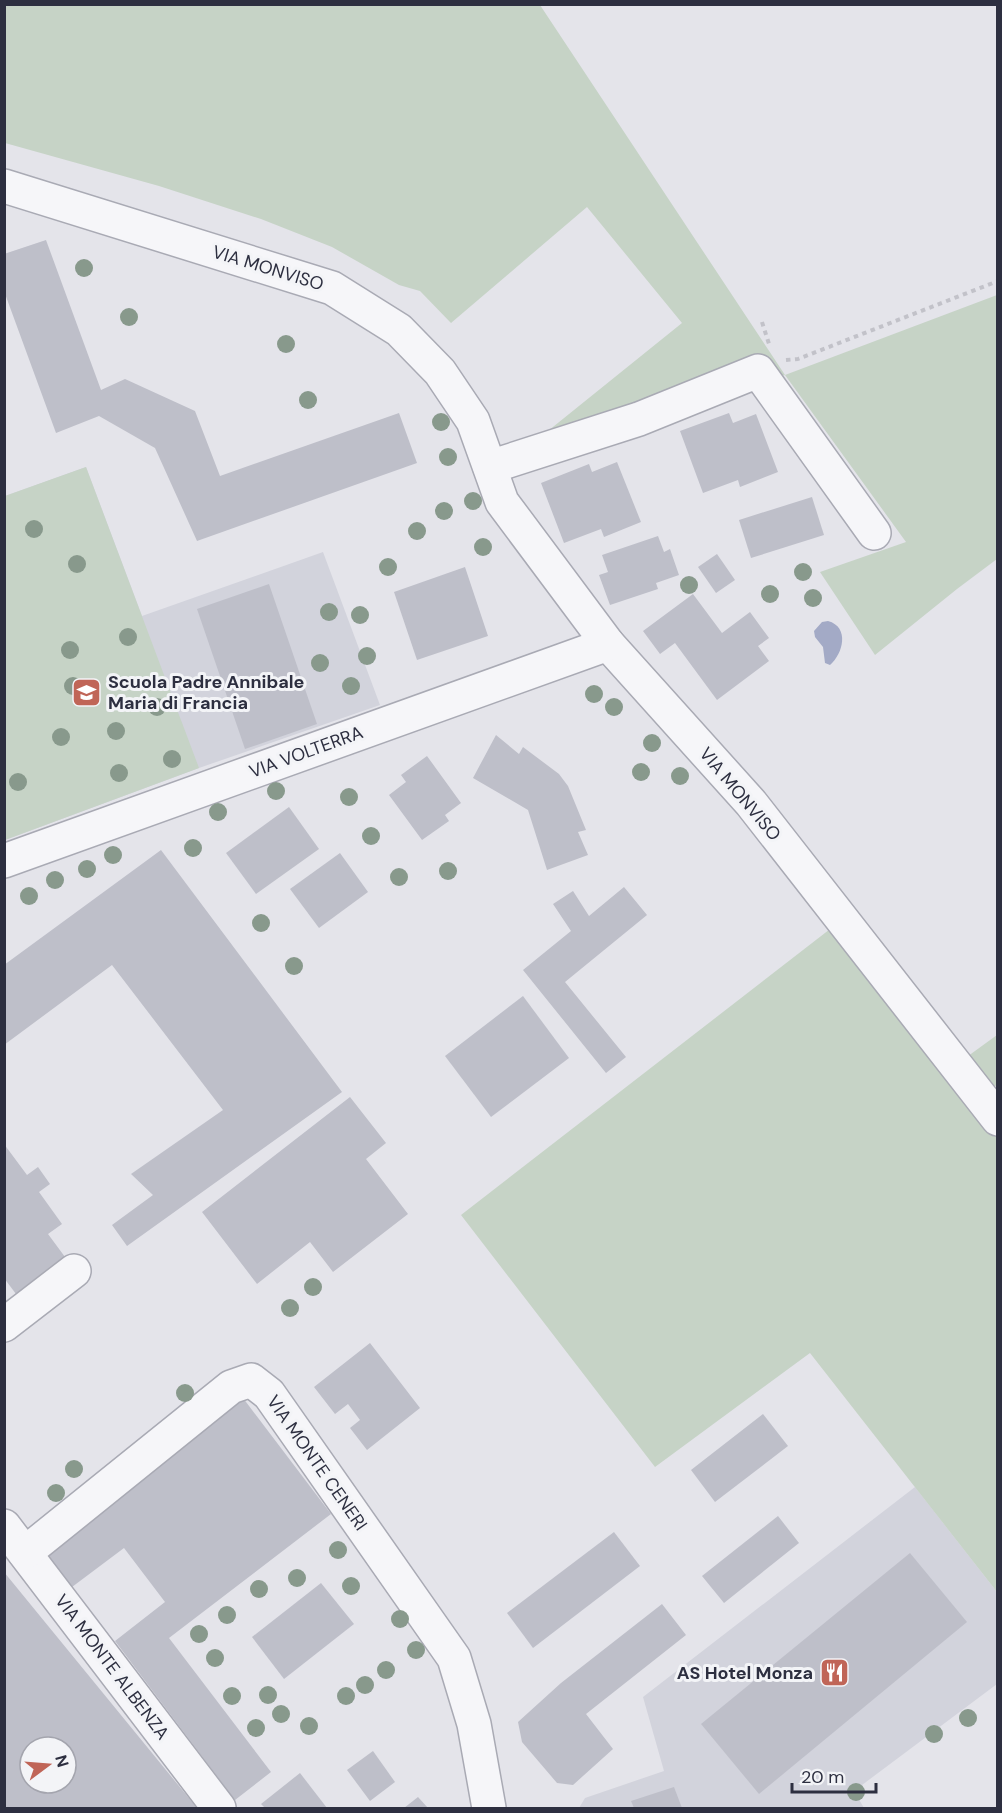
<svg xmlns="http://www.w3.org/2000/svg" width="1002" height="1813" font-family="'DM Sans',sans-serif">
  <style>
    .built { fill: #d2d3dc }
    .green { fill: #c6d3c6 }
    .water { fill: #a3aac6 }
    .building { fill: #bebfc9; fill-rule: evenodd }
    .lines { fill: none; stroke-linecap: round; stroke-linejoin: round }
    .minor-casing { stroke: #a9aab4; stroke-width: 36 }
    .path { stroke: #c2c2c9; stroke-width: 4; stroke-dasharray: 4.5 4.5; stroke-linecap: butt }
    .minor { stroke: #f6f6f9; stroke-width: 33 }
    .tree { fill: #88998c }
    .labels { text-anchor: middle; stroke-width: 6; stroke-linejoin: round; paint-order: stroke }
    .street-label { font-size: 18px; fill: #2d2f40; stroke: #f3f4f7 }
    .poi-label { font-size: 18px; font-weight: bold; fill: #2d2f40; stroke: #f3f4f7; text-anchor: start }
  </style>
  <rect width="100%" height="100%" fill="#e4e4ea"/>
  <!-- built -->
  <g class="built">
    <polygon points="86,467 142,616 323,552 380,705 199,768 5,840 5,496"/>
    <polygon points="915,1487 997,1592 997,1684 854,1791 864,1808 579,1808 585,1798 664,1771 643,1697"/>
  </g>
  <!-- green -->
  <g class="green">
    <polygon points="4,5 540,5 785,375 997,295 997,559 957,589 875,655 820,572 906,542 785,375 538,439 682,323 587,207 451,323 420,291 399,285 332,247 261,219 159,186 5,143"/>
    <polygon points="86,467 199,768 5,840 5,496"/>
    <polygon points="834,926 997,1134 997,1592 810,1353 655,1467 461,1215"/>
    <polygon points="997,1035 997,1085 988,1090 964,1059"/>
  </g>
  <!-- water -->
  <path class="water" d="M 828,621 C 850,627 843,654 830,665 L 825,663 L 823,647 L 815,637 L 814,631 L 822,622 Z"/>
  <!-- building -->
  <g class="building">
    <polygon points="46,240 101,390 125,379 195,411 220,476 399,413 417,463 197,541 155,448 99,416 56,433 4,291 4,254"/>
    <polygon points="729,413 733,423 756,414 778,472 740,487 738,480 703,493 680,431"/>
    <polygon points="617,462 641,522 604,537 601,529 564,543 541,483 589,464 592,472"/>
    <polygon points="812,497 824,535 751,558 739,520"/>
    <polygon points="658,536 664,552 670,549 679,575 656,583 658,589 610,605 599,575 608,572 602,555"/>
    <polygon points="717,554 735,580 716,593 698,567"/>
    <polygon points="465,567 488,636 417,660 394,592"/>
    <polygon points="269,584 317,724 245,749 197,609"/>
    <polygon points="693,594 722,633 750,612 769,638 758,646 769,661 717,700 675,643 660,654 643,631"/>
    <polygon points="496,735 519,754 523,747 559,774 568,786 586,830 578,832 588,855 547,870 528,810 473,778"/>
    <polygon points="427,756 461,803 445,815 449,821 422,840 389,795 406,782 401,775"/>
    <polygon points="289,807 319,849 256,894 226,853"/>
    <polygon points="161,850 342,1092 127,1246 112,1225 153,1195 131,1174 223,1110 112,965 4,1045 4,965"/>
    <polygon points="340,853 368,892 319,928 290,889"/>
    <polygon points="624,887 647,915 565,982 626,1057 606,1073 523,970 571,931 553,904 573,891 589,916"/>
    <polygon points="523,996 569,1058 491,1117 445,1056"/>
    <polygon points="350,1097 386,1143 366,1159 408,1214 333,1272 310,1242 257,1284 202,1212"/>
    <polygon points="4,1144 27,1175 38,1167 50,1184 39,1192 62,1224 48,1234 65,1257 16,1294 4,1278"/>
    <polygon points="370,1343 420,1408 367,1450 350,1428 360,1420 348,1404 335,1414 314,1387"/>
    <polygon points="243,1398 331,1514 169,1638 271,1772 235,1800 115,1641 165,1602 124,1548 72,1587 43,1550"/>
    <polygon points="763,1414 788,1446 715,1502 691,1470"/>
    <polygon points="778,1516 799,1543 724,1603 702,1576"/>
    <polygon points="614,1532 640,1566 533,1648 507,1613"/>
    <polygon points="910,1553 967,1622 759,1794 701,1724"/>
    <path d="M 4,1572 L 197,1808 L 4,1808 ZM 30,1747 L 66,1747 L 66,1783 L 30,1783 Z"/>
    <polygon points="321,1583 354,1624 284,1679 252,1637"/>
    <polygon points="662,1604 686,1635 586,1714 613,1749 573,1785 557,1783 522,1742 518,1722 561,1683"/>
    <polygon points="373,1751 395,1782 370,1801 347,1770"/>
    <polygon points="300,1773 327,1808 265,1808 261,1804"/>
    <polygon points="674,1787 682,1808 634,1808 631,1801"/>
    <polygon points="418,1797 428,1808 404,1808"/>
  </g>
  <g class="lines">
    <defs>
      <g id="minor">
        <polyline points="4,186 332,288 399,330 440,372 473,421 502,502 608,644 751,803 998,1119"/>
        <polyline points="490,467 639,419 758,371 874,533"/>
        <polyline points="4,861 608,644"/>
        <polyline points="4,1325 74,1271"/>
        <polyline points="4,1526 219,1808"/>
        <polyline points="25,1553 231,1387 251,1380 269,1394 454,1658 474,1724 489,1808"/>
      </g>
    </defs>
    <!-- minor casing -->
    <use href="#minor" class="minor-casing"/>
    <!-- path -->
    <g class="path">
      <polyline points="762,322 769,344"/>
      <polyline points="786,360 798,359 998,281"/>
    </g>
    <!-- minor -->
    <use href="#minor" class="minor"/>
  </g>
  <!-- trees -->
  <g class="tree">
    <circle cx="84" cy="268" r="9"/>
    <circle cx="129" cy="317" r="9"/>
    <circle cx="286" cy="344" r="9"/>
    <circle cx="308" cy="400" r="9"/>
    <circle cx="441" cy="422" r="9"/>
    <circle cx="448" cy="457" r="9"/>
    <circle cx="473" cy="501" r="9"/>
    <circle cx="444" cy="511" r="9"/>
    <circle cx="34" cy="529" r="9"/>
    <circle cx="417" cy="531" r="9"/>
    <circle cx="483" cy="547" r="9"/>
    <circle cx="77" cy="564" r="9"/>
    <circle cx="388" cy="567" r="9"/>
    <circle cx="803" cy="572" r="9"/>
    <circle cx="689" cy="585" r="9"/>
    <circle cx="770" cy="594" r="9"/>
    <circle cx="813" cy="598" r="9"/>
    <circle cx="329" cy="612" r="9"/>
    <circle cx="360" cy="615" r="9"/>
    <circle cx="128" cy="637" r="9"/>
    <circle cx="70" cy="650" r="9"/>
    <circle cx="367" cy="656" r="9"/>
    <circle cx="320" cy="663" r="9"/>
    <circle cx="73" cy="686" r="9"/>
    <circle cx="351" cy="686" r="9"/>
    <circle cx="594" cy="694" r="9"/>
    <circle cx="157" cy="707" r="9"/>
    <circle cx="614" cy="707" r="9"/>
    <circle cx="116" cy="731" r="9"/>
    <circle cx="61" cy="737" r="9"/>
    <circle cx="652" cy="743" r="9"/>
    <circle cx="172" cy="759" r="9"/>
    <circle cx="641" cy="772" r="9"/>
    <circle cx="119" cy="773" r="9"/>
    <circle cx="680" cy="776" r="9"/>
    <circle cx="18" cy="782" r="9"/>
    <circle cx="276" cy="791" r="9"/>
    <circle cx="349" cy="797" r="9"/>
    <circle cx="218" cy="812" r="9"/>
    <circle cx="371" cy="836" r="9"/>
    <circle cx="193" cy="848" r="9"/>
    <circle cx="113" cy="855" r="9"/>
    <circle cx="87" cy="869" r="9"/>
    <circle cx="448" cy="871" r="9"/>
    <circle cx="399" cy="877" r="9"/>
    <circle cx="55" cy="880" r="9"/>
    <circle cx="29" cy="896" r="9"/>
    <circle cx="261" cy="923" r="9"/>
    <circle cx="294" cy="966" r="9"/>
    <circle cx="313" cy="1287" r="9"/>
    <circle cx="290" cy="1308" r="9"/>
    <circle cx="185" cy="1393" r="9"/>
    <circle cx="74" cy="1469" r="9"/>
    <circle cx="56" cy="1493" r="9"/>
    <circle cx="338" cy="1550" r="9"/>
    <circle cx="297" cy="1578" r="9"/>
    <circle cx="351" cy="1586" r="9"/>
    <circle cx="259" cy="1589" r="9"/>
    <circle cx="227" cy="1615" r="9"/>
    <circle cx="400" cy="1619" r="9"/>
    <circle cx="199" cy="1634" r="9"/>
    <circle cx="416" cy="1650" r="9"/>
    <circle cx="215" cy="1658" r="9"/>
    <circle cx="386" cy="1670" r="9"/>
    <circle cx="365" cy="1685" r="9"/>
    <circle cx="268" cy="1695" r="9"/>
    <circle cx="232" cy="1696" r="9"/>
    <circle cx="346" cy="1696" r="9"/>
    <circle cx="281" cy="1714" r="9"/>
    <circle cx="968" cy="1718" r="9"/>
    <circle cx="309" cy="1726" r="9"/>
    <circle cx="256" cy="1728" r="9"/>
    <circle cx="934" cy="1734" r="9"/>
    <circle cx="856" cy="1792" r="9"/>
  </g>
  <!-- icons -->
  <defs>
    <symbol id="school-square" viewBox="-11 -11 22 22"><rect x="-9" y="-9" width="18" height="18" rx="4" fill="#c06557" stroke="#f3f4f7"/><path d="M0-5L7-2L0 1L-7-2ZM-4 1L0 2.5L4 1V4Q0 6-4 4Z" fill="#fff"/></symbol>
    <symbol id="restaurant-square" viewBox="-11 -11 22 22"><rect x="-9" y="-9" width="18" height="18" rx="4" fill="#c06557" stroke="#f3f4f7"/><path d="M-5-6h1v4h1v-4h1v4h1v-4h1v5L-1.5 .5V6h-2V.5L-5-1ZM5-6V6H3V1.5H1.5Q1.5-4 5-6Z" fill="#fff"/></symbol>
  </defs>
  <g fill-rule="evenodd">
    <use href="#school-square" x="70" y="676" width="33" height="33"/>
    <use href="#restaurant-square" x="818" y="1656" width="33" height="33"/>
  </g>
  <g class="labels">
    <!-- street labels -->
    <g class="street-label">
      <text transform="translate(268 268) rotate(17)" y="6">VIA MONVISO</text>
      <text transform="translate(306 752) rotate(-20)" y="6">VIA VOLTERRA</text>
      <text transform="translate(740 794) rotate(50)" y="6">VIA MONVISO</text>
      <text transform="translate(317 1463) rotate(55)" y="6">VIA MONTE CENERI</text>
      <text transform="translate(112 1667) rotate(53)" y="6">VIA MONTE ALBENZA</text>
    </g>
    <!-- poi labels -->
    <g class="poi-label">
      <text x="108" y="688">Scuola Padre Annibale<tspan x="108" dy="21">Maria di Francia</tspan></text>
      <text x="813" y="1679" text-anchor="end">AS Hotel Monza</text>
    </g>
  </g>
  <!-- border -->
  <rect width="1002" height="1813" fill="none" stroke="#2d2f40" stroke-width="12"/>
  <!-- north arrow -->
  <g transform="translate(48 1765) rotate(74)"><circle r="28" fill="#f3f4f7" stroke="#a4a5ae" stroke-width="1.5"/>
  <path d="M0-4.5L10 22L0 15L-10 22Z" fill="#c06557"/>
  <text y="-9" font-size="16" font-weight="bold" text-anchor="middle" fill="#2d2f40">N</text>
  </g>
  <!-- scale -->
  <path d="M792 1783v9h84v-9" fill="none" stroke="#2d2f40" stroke-width="3"/>
  <text x="801" y="1783" font-size="18" fill="#2d2f40" stroke="#f3f4f7" stroke-width="4.5" paint-order="stroke">20 m</text>
</svg>
